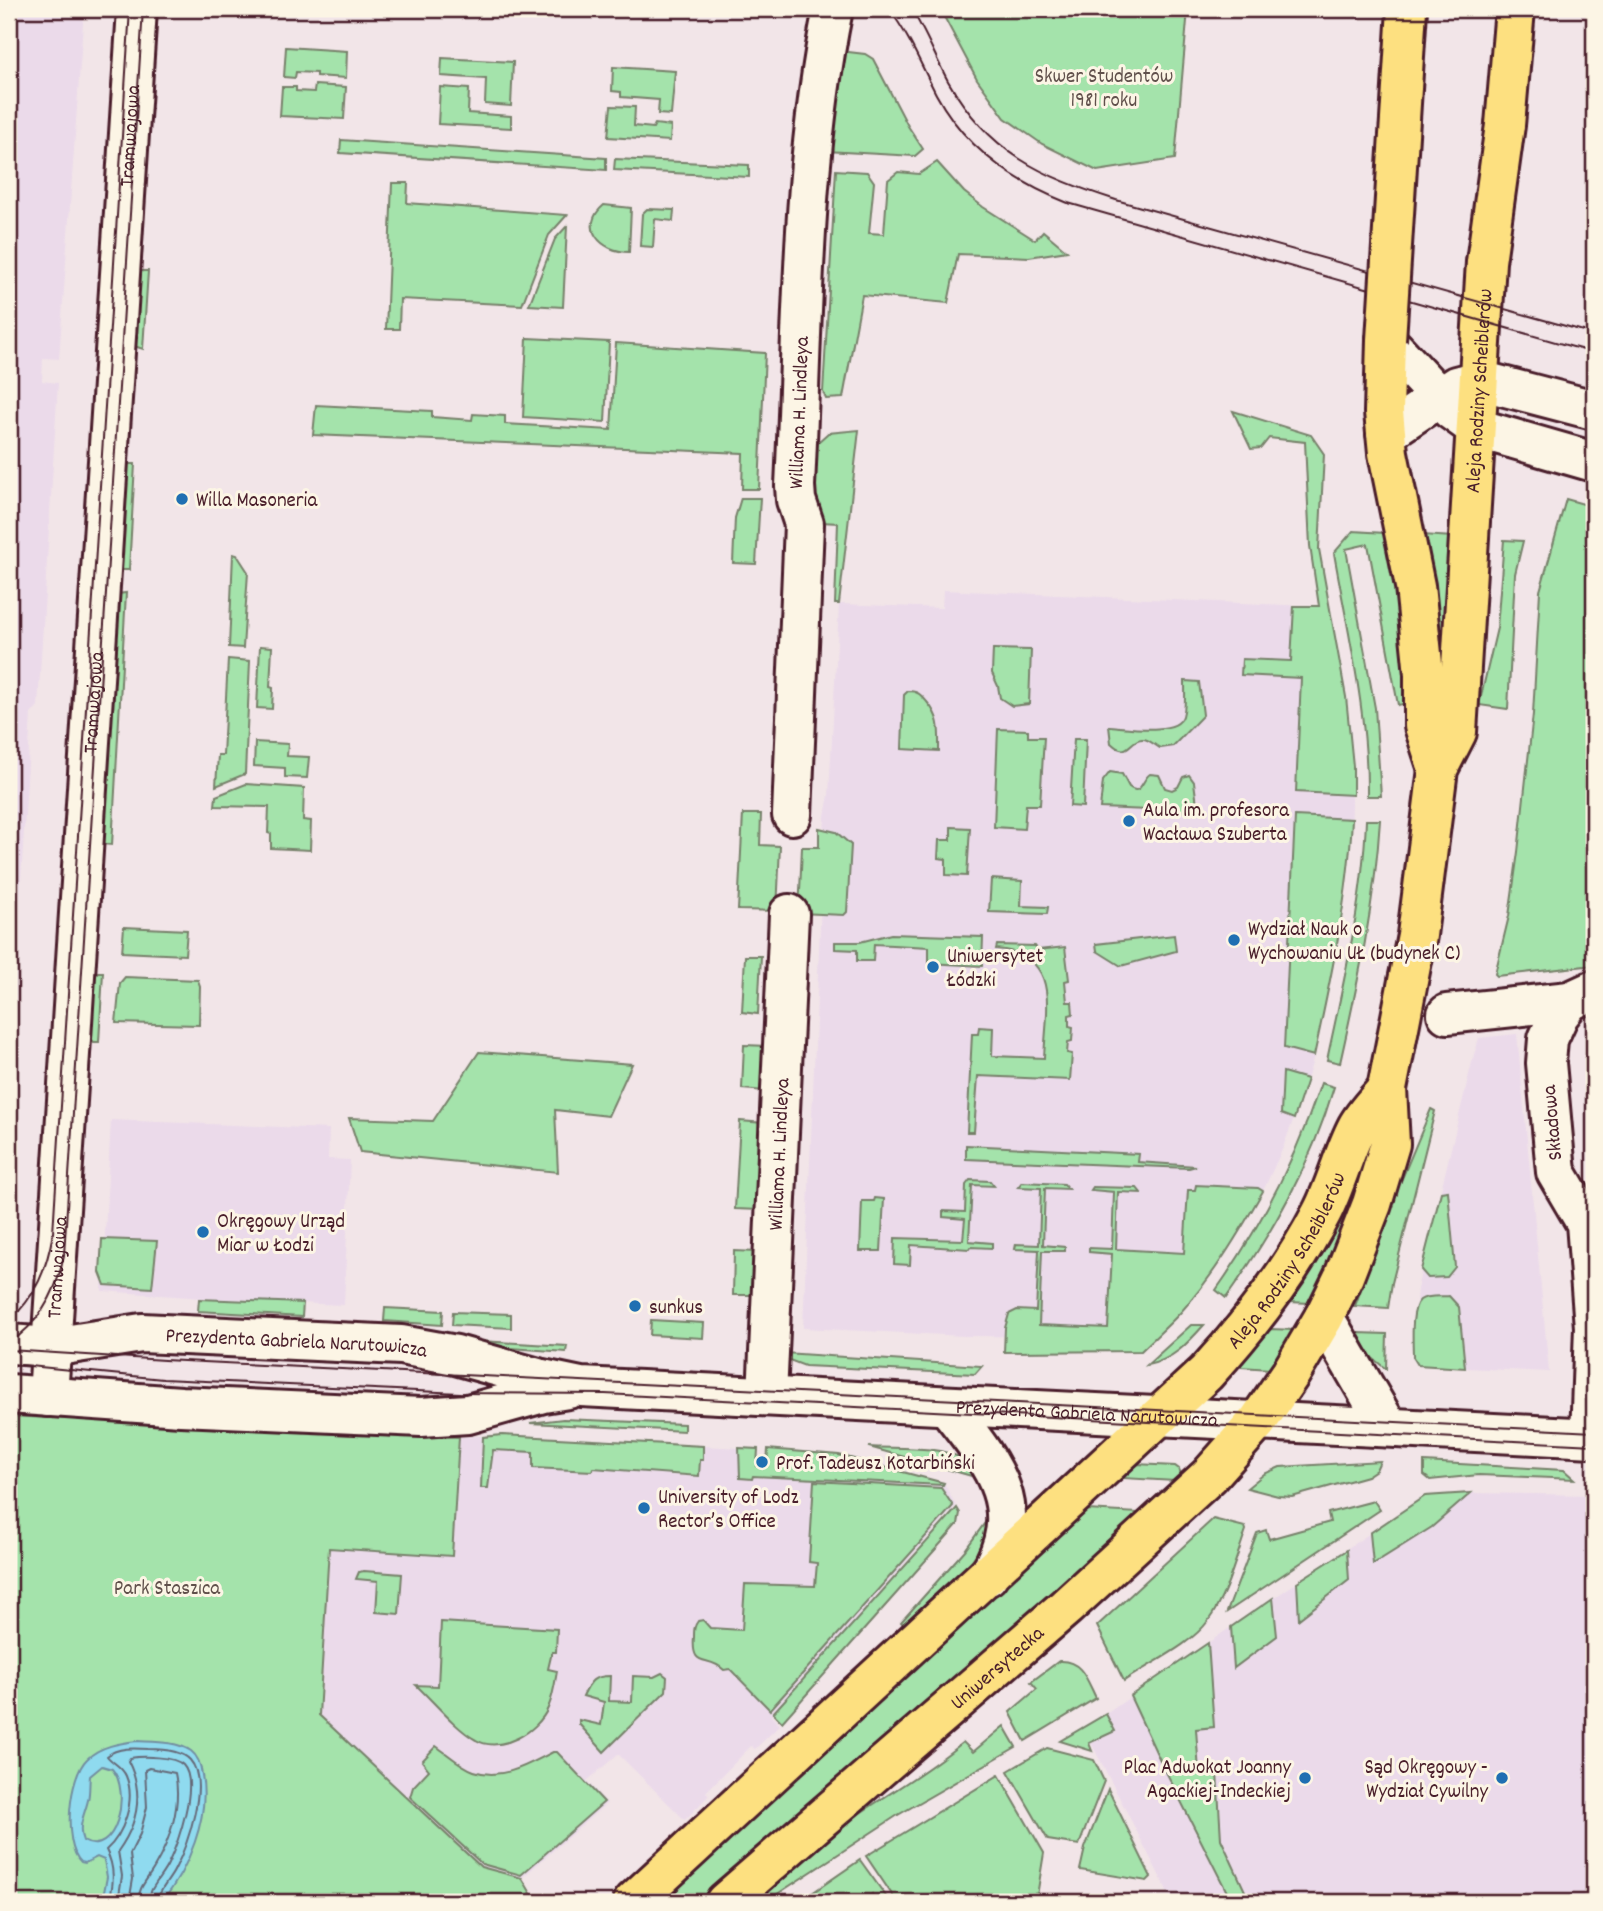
<svg xmlns="http://www.w3.org/2000/svg" width="1603" height="1911" font-family="Dekko,sans-serif">
  <style>
    .built { fill: #ebdaea }
    .green { fill: #a4e3ab; stroke: #77816b; stroke-width: 2 }
    .water { fill: #8fdaef; stroke: #738fa1; stroke-width: 2; fill-rule: evenodd }
    .lines { fill: none; stroke-linecap: round; stroke-linejoin: round }
    .shore { stroke: #666a79; stroke-width: 2 }
    .minor-casing { stroke: #4a1f2b; stroke-width: 44 }
    .major-casing { stroke: #4a1f2b; stroke-width: 44 }
    .minor { stroke: #fcf5e5; stroke-width: 38 }
    .major { stroke: #fde080; stroke-width: 38 }
    .tram { stroke: #4a1f2b; stroke-width: 2 }
    .major-bridge-casing { stroke: #4a1f2b; stroke-width: 44; stroke-linecap: butt }
    .major-bridge { stroke: #fde080; stroke-width: 38 }
    .poi-dot { fill: #1f6fb2; stroke: #fcf5e5; stroke-width: 2.5 }
    .labels { text-anchor: middle; stroke-width: 6; stroke-linejoin: round; paint-order: stroke }
    .park-label { font-size: 21px; fill: #60504b; stroke: #fcf5e5 }
    .street-label { font-size: 21px; fill: #4a1f2b; stroke: #fcf5e5 }
    .poi-label { font-size: 21px; fill: #4a1f2b; stroke: #fcf5e5; text-anchor: start }
  </style>
  <rect width="100%" height="100%" fill="#f2e5e8"/>
  <filter id="ink" filterUnits="userSpaceOnUse"><feTurbulence type="fractalNoise" baseFrequency=".0143" numOctaves="2"/><feDisplacementMap in="SourceGraphic" scale="14" xChannelSelector="R" yChannelSelector="G"/><feConvolveMatrix kernelMatrix="1 2 1 2 8 2 1 2 1" color-interpolation-filters="sRGB"/></filter>
  <g filter="url(#ink)">
    <!-- built -->
    <g class="built">
      <polygon points="9,9 84,9 59,359 43,358 42,381 58,383 38,706 31,714 13,1013 9,1011"/>
      <polygon points="943,590 1329,607 1351,731 1353,766 1351,838 1335,953 1314,1056 1303,1094 1282,1150 1263,1191 1258,1188 1196,1185 1193,1244 1166,1302 1090,1337 965,1336 803,1328 822,879 825,816 829,795 839,604 942,608"/>
      <polygon points="1517,1034 1549,1372 1424,1366 1415,1362 1413,1357 1417,1289 1473,1058 1479,1038"/>
      <polygon points="111,1120 329,1129 328,1159 350,1160 344,1305 232,1300 102,1291"/>
      <polygon points="502,1435 758,1449 757,1465 767,1466 768,1449 839,1455 944,1483 956,1506 773,1713 771,1716 780,1725 755,1749 751,1746 706,1792 709,1795 685,1820 618,1754 587,1781 607,1803 522,1878 481,1867 319,1715 329,1547 452,1556 459,1437"/>
      <polygon points="1471,1493 1594,1495 1594,1902 1173,1902 1083,1727 1106,1714 1231,1627 1425,1496"/>
    </g>
    <!-- green -->
    <g class="green">
      <polygon points="940,9 1188,9 1175,159 1097,171 1042,144 1005,118 977,79"/>
      <polygon points="286,47 347,51 346,78 316,76 316,73 296,72 295,78 284,77"/>
      <polygon points="840,51 865,54 873,59 908,126 923,149 915,156 826,151"/>
      <polygon points="442,58 513,62 511,106 485,104 486,79 441,76"/>
      <polygon points="613,67 675,71 671,115 658,114 659,100 621,97 621,92 612,91"/>
      <polygon points="315,85 346,87 344,119 280,116 282,87 296,87 296,91 314,92"/>
      <polygon points="440,87 469,89 468,113 511,116 511,128 438,124"/>
      <polygon points="611,106 635,107 634,126 653,128 655,124 671,126 670,141 608,137"/>
      <polygon points="341,140 606,158 606,170 340,153"/>
      <polygon points="615,159 749,165 749,177 614,170"/>
      <polygon points="937,162 964,192 983,207 1035,240 1043,231 1067,251 1029,257 958,254 948,303 862,295 843,398 826,399 823,392 836,170 867,172 874,182 869,233 884,234 888,180 898,172 919,174"/>
      <polygon points="392,183 408,183 407,203 567,215 549,235 522,305 400,299 399,329 386,329"/>
      <path d="M 604,205 L 631,208 L 629,252 C 601,252 578,227 604,205 Z"/>
      <polygon points="647,209 674,210 673,221 655,219 653,247 640,246 642,214"/>
      <polygon points="567,226 563,307 529,305 555,239"/>
      <polygon points="142,271 148,271 143,349 134,346 138,274"/>
      <polygon points="527,338 609,342 605,422 523,417"/>
      <polygon points="616,343 765,353 759,489 742,489 743,453 313,435 316,405 432,411 432,417 472,420 473,414 505,416 505,424 611,430"/>
      <polygon points="1233,411 1311,435 1324,454 1319,549 1346,697 1353,766 1353,795 1296,792 1301,678 1241,675 1242,659 1291,661 1294,606 1319,606 1310,546 1305,442 1269,438 1261,448 1251,449"/>
      <polygon points="859,430 839,604 835,604 838,523 821,522 811,485 814,454 819,441 828,433"/>
      <polygon points="126,464 135,464 129,570 120,570"/>
      <polygon points="741,498 760,498 756,564 733,563 735,518"/>
      <polygon points="1566,499 1594,507 1594,965 1497,976 1495,974 1509,916 1518,852 1533,714 1540,591"/>
      <path d="M 1353,531 L 1385,533 L 1399,604 L 1407,703 L 1398,705 L 1368,544 L 1346,549 L 1375,708 L 1381,796 L 1367,796 C 1368,714 1348,633 1334,553 Z"/>
      <polygon points="1422,535 1453,537 1444,641 1439,639"/>
      <polygon points="1504,540 1523,541 1515,574 1508,709 1479,705 1497,628"/>
      <polygon points="233,554 237,555 248,572 243,648 229,647"/>
      <polygon points="126,593 112,845 102,844 118,594"/>
      <polygon points="260,646 272,647 270,687 273,688 272,709 257,708"/>
      <polygon points="993,649 1031,650 1029,704 1012,706 1000,698 998,686 992,673"/>
      <polygon points="228,659 250,661 245,774 216,786 218,755 223,755"/>
      <path d="M 1185,681 L 1199,682 L 1203,715 L 1173,746 L 1160,748 C 1154,745 1149,739 1143,739 C 1129,738 1129,760 1111,743 L 1109,726 C 1126,727 1177,736 1183,716 C 1186,706 1185,692 1185,681 Z"/>
      <path d="M 908,691 C 918,691 921,695 927,702 C 941,718 939,731 939,751 L 902,749 L 904,695 Z"/>
      <polygon points="998,729 1028,730 1028,737 1044,737 1040,805 1026,805 1024,829 994,827"/>
      <polygon points="1074,739 1086,739 1083,807 1070,806"/>
      <polygon points="255,742 288,744 287,756 309,757 307,778 285,777 285,768 254,766"/>
      <path d="M 1110,772 L 1122,774 L 1129,787 C 1141,797 1142,779 1150,774 L 1159,775 L 1165,788 L 1172,790 L 1178,787 L 1183,777 L 1189,775 L 1194,782 L 1198,812 L 1100,808 L 1103,781 Z"/>
      <polygon points="246,784 304,788 303,820 311,821 310,850 271,848 271,834 268,833 269,807 215,806 216,796"/>
      <polygon points="743,814 761,814 760,845 780,846 777,911 738,910"/>
      <path d="M 1295,816 L 1352,819 C 1348,899 1331,978 1314,1056 L 1284,1048 Z"/>
      <path d="M 1366,820 L 1380,820 C 1375,902 1358,983 1340,1063 L 1327,1060 C 1344,981 1363,900 1366,820 Z"/>
      <polygon points="951,827 970,828 967,876 946,875 946,859 938,858 939,840 951,840"/>
      <polygon points="819,828 836,832 851,845 847,912 844,915 799,913 802,847 819,847"/>
      <polygon points="991,879 1022,881 1021,906 1048,907 1047,914 989,912"/>
      <polygon points="124,927 187,930 185,955 122,952"/>
      <polygon points="891,934 983,937 982,966 929,963 929,947 874,944 873,961 857,961 857,950 835,949 835,942 860,942"/>
      <polygon points="1174,935 1176,951 1121,966 1097,951 1096,944"/>
      <path d="M 997,945 L 1035,946 L 1038,950 L 1065,947 L 1069,980 L 1065,981 L 1067,1002 L 1072,1002 L 1073,1014 L 1069,1015 L 1069,1026 L 1073,1027 L 1072,1041 L 1068,1042 L 1067,1053 L 1072,1054 L 1070,1080 L 978,1076 L 974,1132 L 967,1132 L 972,1034 L 978,1034 L 979,1027 L 993,1028 L 992,1056 L 1044,1058 C 1046,1010 1062,954 996,949 Z"/>
      <polygon points="745,956 761,956 758,1014 742,1012"/>
      <polygon points="98,972 103,972 99,1042 94,1042 90,1038 94,975"/>
      <polygon points="125,977 198,980 200,986 199,1025 116,1023 120,983"/>
      <polygon points="744,1045 768,1046 765,1091 742,1089"/>
      <polygon points="479,1052 632,1064 608,1116 555,1110 558,1172 360,1152 349,1118 433,1121"/>
      <polygon points="1283,1072 1307,1079 1294,1119 1281,1114"/>
      <path d="M 1321,1083 L 1334,1087 C 1311,1165 1273,1232 1226,1298 L 1216,1290 C 1262,1225 1296,1158 1321,1083 Z"/>
      <polygon points="1431,1109 1435,1111 1392,1283 1388,1308 1355,1306 1398,1188"/>
      <polygon points="740,1121 764,1123 760,1210 735,1209"/>
      <polygon points="966,1145 1139,1154 1138,1162 1196,1166 1189,1168 966,1159"/>
      <polygon points="970,1180 990,1181 994,1186 972,1185 969,1241 992,1243 992,1248 970,1247 969,1249 911,1245 910,1265 894,1264 895,1238 963,1240 965,1219 943,1217 943,1211 965,1212 966,1185"/>
      <path d="M 1022,1182 L 1064,1184 L 1068,1189 L 1045,1188 L 1043,1245 L 1065,1247 L 1065,1251 L 1042,1251 L 1039,1325 L 1108,1328 L 1112,1254 L 1089,1252 L 1089,1248 L 1112,1249 L 1114,1192 L 1091,1190 L 1093,1187 L 1137,1188 L 1141,1193 L 1118,1192 L 1116,1249 L 1184,1253 L 1188,1190 L 1195,1190 L 1196,1185 L 1258,1188 L 1263,1191 C 1239,1233 1213,1277 1180,1313 C 1168,1326 1154,1338 1141,1351 L 1004,1352 L 1005,1328 L 1009,1314 L 1017,1310 L 1036,1311 L 1039,1250 L 1015,1249 L 1016,1244 L 1039,1245 L 1041,1188 L 1018,1187 Z"/>
      <polygon points="1357,1184 1358,1186 1324,1276 1310,1303 1290,1302 1319,1256"/>
      <polygon points="1448,1191 1455,1267 1447,1277 1428,1278 1421,1270 1441,1192"/>
      <polygon points="875,1198 884,1199 881,1251 860,1251 862,1201 874,1201"/>
      <polygon points="102,1239 157,1241 152,1288 105,1285 100,1272"/>
      <polygon points="734,1251 757,1252 755,1295 733,1295"/>
      <path d="M 1449,1296 L 1459,1307 L 1465,1368 L 1418,1365 L 1413,1357 C 1413,1344 1410,1309 1420,1300 C 1427,1295 1441,1297 1449,1296 Z"/>
      <polygon points="199,1299 303,1303 302,1317 198,1311"/>
      <polygon points="385,1308 443,1311 442,1325 384,1321"/>
      <polygon points="453,1312 511,1314 511,1328 452,1325"/>
      <polygon points="651,1320 704,1323 703,1338 650,1335"/>
      <path d="M 1191,1325 L 1204,1325 C 1188,1343 1173,1360 1147,1365 Z"/>
      <polygon points="1270,1329 1295,1330 1270,1369 1241,1367 1239,1366"/>
      <polygon points="1358,1333 1387,1334 1386,1369 1370,1356"/>
      <polygon points="481,1341 567,1346 566,1352 481,1346"/>
      <polygon points="784,1353 982,1366 975,1374 805,1366 789,1360"/>
      <polygon points="9,1416 459,1437 452,1556 329,1548 319,1715 481,1867 522,1878 536,1902 9,1902"/>
      <polygon points="563,1419 684,1424 684,1431 530,1423"/>
      <polygon points="502,1435 703,1446 703,1460 700,1460 699,1476 593,1468 592,1471 533,1468 533,1452 493,1450 488,1488 481,1488 483,1437"/>
      <path d="M 869,1447 C 896,1449 939,1445 962,1459 C 970,1464 976,1473 982,1479 Z"/>
      <polygon points="739,1448 758,1449 757,1466 767,1466 768,1449 839,1455 944,1483 943,1485 753,1476 752,1479 740,1478"/>
      <polygon points="1380,1461 1376,1470 1367,1476 1292,1497 1278,1496 1247,1488 1264,1474 1280,1467"/>
      <polygon points="1424,1462 1564,1470 1574,1479 1479,1475 1430,1480 1424,1475"/>
      <polygon points="1136,1464 1175,1466 1179,1469 1181,1474 1175,1481 1122,1478"/>
      <path d="M 814,1481 L 941,1488 L 953,1506 L 770,1710 L 730,1669 L 724,1670 C 708,1654 691,1670 694,1637 C 694,1630 694,1626 698,1621 L 703,1620 L 710,1628 L 742,1630 L 745,1584 L 815,1586 L 817,1563 L 809,1562 Z"/>
      <polygon points="1471,1493 1432,1527 1373,1564 1370,1533 1425,1496"/>
      <polygon points="1374,1501 1380,1510 1227,1612 1257,1533 1266,1530 1269,1539 1330,1522 1328,1513"/>
      <polygon points="957,1508 960,1513 958,1524 782,1722 773,1713"/>
      <polygon points="1087,1510 1140,1513 1043,1602 700,1902 655,1902"/>
      <path d="M 992,1513 C 985,1563 940,1594 906,1627 L 901,1622 L 965,1550 Z"/>
      <path d="M 1213,1519 L 1245,1527 L 1246,1530 C 1236,1558 1226,1597 1208,1621 C 1191,1645 1149,1664 1124,1681 L 1097,1626 Z"/>
      <polygon points="1347,1550 1349,1580 1299,1619 1297,1582"/>
      <polygon points="364,1571 402,1574 399,1614 376,1612 378,1581 356,1579 359,1572"/>
      <polygon points="1273,1598 1277,1636 1234,1668 1231,1627"/>
      <path d="M 441,1622 L 557,1629 L 556,1652 L 552,1652 L 548,1669 L 557,1671 C 555,1683 553,1697 548,1708 C 538,1732 500,1754 476,1740 C 457,1730 432,1700 416,1685 L 438,1686 Z"/>
      <polygon points="1208,1643 1214,1727 1196,1729 1199,1772 1217,1772 1221,1839 1250,1902 1232,1902 1157,1754 1130,1696"/>
      <path d="M 1059,1661 C 1082,1660 1087,1680 1096,1698 L 1025,1741 L 1010,1712 L 1037,1689 L 1031,1682 Z"/>
      <path d="M 662,1673 L 667,1677 L 666,1691 L 604,1752 L 579,1724 L 579,1720 L 601,1725 L 604,1702 L 583,1696 C 590,1681 593,1676 610,1676 L 609,1701 L 632,1702 L 633,1676 L 654,1677 Z"/>
      <polygon points="1106,1714 1115,1731 1089,1743 1092,1751 1060,1741"/>
      <path d="M 1004,1726 L 1016,1747 L 898,1815 L 765,1902 L 755,1902 L 844,1824 C 884,1796 926,1773 963,1742 L 973,1752 Z"/>
      <path d="M 436,1746 C 448,1754 460,1766 474,1771 C 502,1781 529,1764 553,1752 L 557,1752 L 604,1802 L 521,1875 L 482,1864 L 410,1797 L 413,1787 L 429,1770 L 422,1761 Z"/>
      <polygon points="1047,1748 1094,1760 1104,1781 1079,1845 1048,1840 1008,1771"/>
      <polygon points="999,1775 1044,1853 1036,1902 1011,1902 976,1896 974,1902 897,1902 866,1856"/>
      <polygon points="1108,1789 1151,1877 1147,1881 1080,1870 1085,1848"/>
      <polygon points="860,1860 890,1902 876,1902 872,1894 860,1902 799,1902"/>
    </g>
    <!-- water -->
    <path class="water" d="M 137,1741 C 154,1742 176,1741 191,1751 C 199,1757 201,1766 202,1775 C 210,1818 188,1869 162,1902 L 102,1902 L 107,1877 L 104,1860 L 97,1857 L 85,1863 L 81,1862 C 62,1844 69,1776 87,1759 C 100,1746 120,1743 137,1741 ZM 102,1766 L 112,1769 C 132,1791 116,1860 83,1841 C 77,1826 85,1814 88,1800 C 90,1792 89,1784 90,1776 Z"/>
    <g class="lines">
      <!-- shore -->
      <g class="shore">
        <path d="M 109,1902 C 114,1883 115,1867 106,1850 C 124,1834 136,1800 126,1776 C 122,1766 112,1763 107,1756 C 117,1747 135,1748 148,1749 C 161,1749 181,1750 190,1760 C 210,1782 187,1846 175,1869 C 170,1880 158,1891 157,1902"/>
        <path d="M 118,1902 L 122,1876 L 118,1851 C 138,1823 144,1792 128,1761 L 130,1758 C 142,1756 174,1756 183,1765 C 200,1783 177,1845 168,1864 C 162,1877 149,1888 148,1902"/>
        <path d="M 129,1902 L 133,1879 L 130,1854 L 140,1834 L 147,1807 L 145,1770 L 149,1768 L 175,1773 C 182,1805 170,1841 154,1868 C 147,1880 138,1888 138,1902"/>
      </g>
      <defs>
        <g id="minor">
          <polyline points="1386,340 1451,410 1476,428 1594,462"/>
          <polyline points="1386,433 1456,386 1479,380 1594,410"/>
          <path id="s1" d="M 792,815 L 804,524 L 796,500 L 795,486 C 803,327 801,165 833,9"/>
          <polyline points="1447,1014 1570,1001"/>
          <polyline points="1324,1317 1388,1427"/>
          <path id="s2" d="M 9,1344 L 51,1347 L 142,1333 L 401,1345 L 456,1355 L 538,1378 L 581,1387 L 1594,1438"/>
          <polyline points="9,1394 181,1406 421,1417 468,1414 543,1393 568,1389"/>
          <path id="s3" d="M 767,1396 L 789,914"/>
          <path id="s4" d="M 48,1397 L 137,9"/>
          <path d="M 947,1406 C 990,1461 1031,1506 988,1576"/>
          <polyline points="1590,1438 1594,1327 1586,1223 1556,1172 1546,1063 1548,1039 1559,1015 1570,1001 1594,990"/>
        </g>
        <g id="major">
          <polyline points="1386,340 1384,412 1388,453 1415,586 1424,674 1424,726 1438,769"/>
          <path id="s5" d="M 633,1902 L 1206,1373 C 1251,1324 1291,1272 1322,1212 C 1336,1185 1343,1154 1357,1127 C 1364,1114 1377,1101 1387,1089"/>
          <path id="s6" d="M 725,1902 L 1066,1607 L 1209,1476 L 1258,1421 L 1291,1373 L 1324,1317 L 1344,1276 L 1372,1204 L 1390,1144 L 1387,1089 L 1417,935 L 1438,769 L 1457,732 L 1486,262 L 1505,125"/>
        </g>
      </defs>
      <!-- minor casing -->
      <use href="#minor" class="minor-casing"/>
      <!-- major casing -->
      <use href="#major" class="major-casing"/>
      <!-- minor -->
      <use href="#minor" class="minor"/>
      <!-- major -->
      <use href="#major" class="major"/>
      <!-- tram -->
      <g class="tram">
        <path d="M 889,9 C 909,35 921,65 936,94 C 965,148 1012,181 1068,203 L 1594,353"/>
        <path d="M 911,9 C 926,32 935,57 948,81 C 989,153 1041,176 1116,200 L 1594,334"/>
        <path d="M 9,1321 C 36,1297 47,1268 53,1233 L 130,9"/>
        <path d="M 9,1343 C 41,1322 57,1292 64,1255 L 143,9"/>
        <polyline points="9,1350 164,1360 1594,1432"/>
        <polyline points="9,1364 163,1379 460,1393 605,1394 1594,1445"/>
      </g>
      <defs>
        <g id="major-bridge">
          <polyline points="1505,125 1515,9"/>
          <polyline points="1386,340 1407,9"/>
        </g>
      </defs>
      <!-- major-bridge casing -->
      <use href="#major-bridge" class="major-bridge-casing"/>
      <!-- major-bridge -->
      <use href="#major-bridge" class="major-bridge"/>
    </g>
  </g>
  <!-- markers -->
  <g class="poi-dot">
    <circle cx="182" cy="499" r="7"/>
    <circle cx="1129" cy="821" r="7"/>
    <circle cx="1234" cy="940" r="7"/>
    <circle cx="933" cy="967" r="7"/>
    <circle cx="203" cy="1232" r="7"/>
    <circle cx="635" cy="1306" r="7"/>
    <circle cx="762" cy="1462" r="7"/>
    <circle cx="644" cy="1508" r="7"/>
    <circle cx="1305" cy="1778" r="7"/>
    <circle cx="1502" cy="1778" r="7"/>
  </g>
  <g class="labels">
    <!-- park labels -->
    <g class="park-label">
      <text x="1104" y="82">Skwer Studentów<tspan x="1104" dy="24">1981 roku</tspan></text>
      <text x="167" y="1594">Park Staszica</text>
    </g>
    <!-- street labels -->
    <g class="street-label">
      <text dy="7" stroke="none"><textPath href="#s4" startOffset="1264">Tramwajowa</textPath></text>
      <text dy="7" stroke="none"><textPath href="#s6" startOffset="1790">Aleja Rodziny Scheiblerów</textPath></text>
      <text dy="7" stroke="none"><textPath href="#s1" startOffset="404">Williama H. Lindleya</textPath></text>
      <text dy="7" stroke="none"><textPath href="#s4" startOffset="696">Tramwajowa</textPath></text>
      <text transform="translate(1551 1123) rotate(-95)" y="7">Składowa</text>
      <text dy="7" stroke="none"><textPath href="#s3" startOffset="242">Williama H. Lindleya</textPath></text>
      <text dy="7" stroke="none"><textPath href="#s5" startOffset="919">Aleja Rodziny Scheiblerów</textPath></text>
      <text dy="7" stroke="none"><textPath href="#s4" startOffset="130">Tramwajowa</textPath></text>
      <text dy="7" stroke="none"><textPath href="#s2" startOffset="289">Prezydenta Gabriela Narutowicza</textPath></text>
      <text dy="7" stroke="none"><textPath href="#s2" startOffset="1085">Prezydenta Gabriela Narutowicza</textPath></text>
      <text dy="7" stroke="none"><textPath href="#s6" startOffset="359">Uniwersytecka</textPath></text>
    </g>
    <!-- poi labels -->
    <g class="poi-label">
      <text x="196" y="506">Willa Masoneria</text>
      <text x="1143" y="816">Aula im. profesora<tspan x="1143" dy="24">Wacława Szuberta</tspan></text>
      <text x="1248" y="935">Wydział Nauk o<tspan x="1248" dy="24">Wychowaniu UŁ (budynek C)</tspan></text>
      <text x="947" y="962">Uniwersytet<tspan x="947" dy="24">Łódzki</tspan></text>
      <text x="217" y="1227">Okręgowy Urząd<tspan x="217" dy="24">Miar w Łodzi</tspan></text>
      <text x="649" y="1313">sunkus</text>
      <text x="776" y="1469">Prof. Tadeusz Kotarbiński</text>
      <text x="658" y="1503">University of Lodz<tspan x="658" dy="24">Rector’s Office</tspan></text>
      <text x="1291" y="1773" text-anchor="end">Plac Adwokat Joanny<tspan x="1291" dy="24">Agackiej-Indeckiej</tspan></text>
      <text x="1488" y="1773" text-anchor="end">Sąd Okręgowy -<tspan x="1488" dy="24">Wydział Cywilny</tspan></text>
    </g>
  </g>
  <!-- margin -->
  <rect width="1603" height="1911" fill="none" stroke="#fcf5e5" stroke-width="35"/>
  <rect x="18" y="18" width="1568" height="1876" fill="none" stroke="#4a1f2b" stroke-width="2.5" filter="url(#ink)"/>
</svg>
